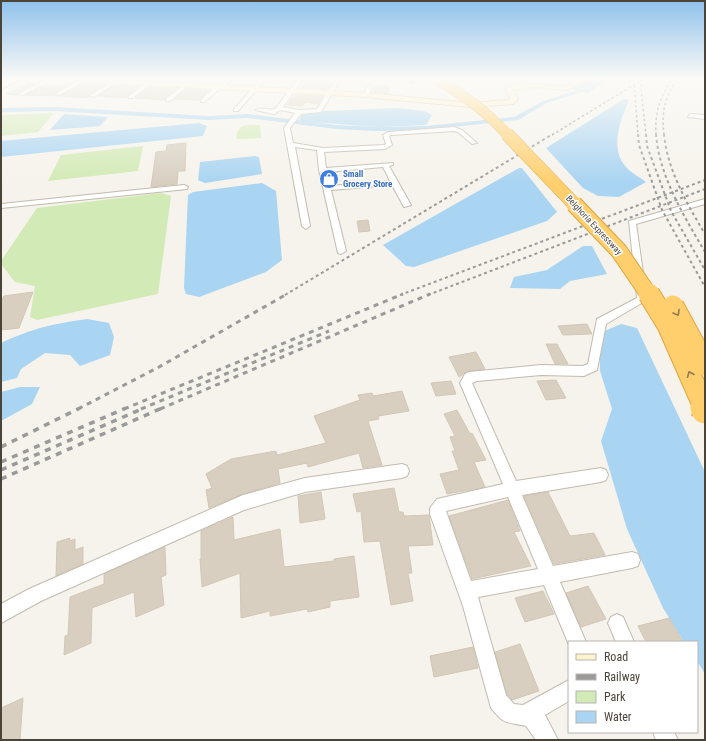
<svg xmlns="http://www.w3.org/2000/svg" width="706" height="741" font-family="'Roboto Condensed',sans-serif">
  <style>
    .green { fill: #d2eab5 }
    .water { fill: #a9d4f2 }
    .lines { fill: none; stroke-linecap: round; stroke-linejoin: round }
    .canal { fill: #a9d4f2; fill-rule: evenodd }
    .building { fill: #d8cfc1; stroke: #d3c7b4 }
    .street-casing { stroke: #c2bbae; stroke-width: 2 }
    .secondary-casing { stroke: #d6c79b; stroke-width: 2 }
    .highway-casing { stroke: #e0a43c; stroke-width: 2 }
    .street { fill: #fff; fill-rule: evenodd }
    .secondary { fill: #fff3cd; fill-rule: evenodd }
    .highway { fill: #ffcf6e; fill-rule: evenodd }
    .rail-far3 { stroke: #9a9a9a; stroke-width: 1.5; stroke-dasharray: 2.5 2.5; stroke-linecap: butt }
    .rail-far2 { stroke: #9a9a9a; stroke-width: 2; stroke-dasharray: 3 3; stroke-linecap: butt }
    .rail-far1 { stroke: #9a9a9a; stroke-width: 3; stroke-dasharray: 5 5; stroke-linecap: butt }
    .rail { stroke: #9a9a9a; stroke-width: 3.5; stroke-dasharray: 6 6; stroke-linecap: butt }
    .highway-bridge-far4-casing { stroke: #e0a43c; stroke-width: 11; stroke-linecap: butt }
    .highway-bridge-far3-casing { stroke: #e0a43c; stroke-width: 14; stroke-linecap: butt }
    .highway-bridge-far2-casing { stroke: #e0a43c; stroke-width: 18; stroke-linecap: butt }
    .highway-bridge-far1-casing { stroke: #e0a43c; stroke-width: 23; stroke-linecap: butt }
    .highway-bridge-casing { stroke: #e0a43c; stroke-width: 29; stroke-linecap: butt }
    .highway-bridge-far4 { stroke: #ffcf6e; stroke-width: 10 }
    .highway-bridge-far3 { stroke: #ffcf6e; stroke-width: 13 }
    .highway-bridge-far2 { stroke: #ffcf6e; stroke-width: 16 }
    .highway-bridge-far1 { stroke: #ffcf6e; stroke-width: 21 }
    .highway-bridge { stroke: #ffcf6e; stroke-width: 27 }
    .oneway { stroke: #937c4e }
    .labels { text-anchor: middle; stroke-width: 3; stroke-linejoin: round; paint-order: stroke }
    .far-shop-label { font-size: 9px; font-weight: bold; fill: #366cbe; stroke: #fff; text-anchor: start }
    .far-street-label { font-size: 9px; fill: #4b4439; stroke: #fff }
  </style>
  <rect width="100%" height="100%" fill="#f6f3ec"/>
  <!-- green -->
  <g class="green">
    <polygon points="54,113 38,132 1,136 1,115"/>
    <path d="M 246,125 L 260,125 L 261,138 L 238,139 L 236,137 C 237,130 240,127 246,125 Z"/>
    <polygon points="143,146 138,171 48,181 61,155"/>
    <polygon points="161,193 171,196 158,294 37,320 30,317 35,286 15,282 1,264 1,261 37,208"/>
  </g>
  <!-- water -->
  <g class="water">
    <polygon points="590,79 609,79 588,93 572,89"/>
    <path d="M 624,99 L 629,100 C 621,119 609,148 626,167 C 631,173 640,177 646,182 L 619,197 L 598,196 L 583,188 L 546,148 Z"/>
    <polygon points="398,108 424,111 432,115 426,125 377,127 299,121 303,112"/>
    <polygon points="64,114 108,117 100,126 50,130"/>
    <polygon points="199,123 207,126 203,136 1,157 1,141"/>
    <polygon points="255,156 259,157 262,174 205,183 198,180 200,162"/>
    <polygon points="519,168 522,168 557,212 547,221 414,267 406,266 383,245"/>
    <polygon points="262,183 276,191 282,260 266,272 199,297 186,294 184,288 188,195 193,192"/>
    <polygon points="583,246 592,246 607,274 570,281 560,289 510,288 514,277 547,270"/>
    <path d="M 87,319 L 109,323 L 114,337 L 110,355 L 80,366 L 70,355 L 45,353 L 21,369 L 17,378 L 1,382 L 1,343 C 33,328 53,324 87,319 Z"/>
    <polygon points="621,324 637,328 705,472 705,674 697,661 697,642 684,642 663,608 627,529 601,441 612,409 600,371 600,333"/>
    <polygon points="20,387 40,387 32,404 1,421 1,392"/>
  </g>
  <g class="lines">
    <!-- canal -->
    <polygon class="canal" points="596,79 602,79 585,91 547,103 518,120 425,130 377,131 336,129 248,118 209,120 54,111 1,112 1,108 54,107 209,116 248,114 336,125 377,127 425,126 514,117 543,101 581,89"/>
  </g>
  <!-- building -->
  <g class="building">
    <polygon points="64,81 72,83 54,94 59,96 26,95 46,85 64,86"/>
    <polygon points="307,81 317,81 333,82 328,89 301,88"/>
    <polygon points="30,83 34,84 17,95 6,94"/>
    <polygon points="82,83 104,85 88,95 87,98 60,96"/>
    <polygon points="115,85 139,86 128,95 128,98 98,96"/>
    <polygon points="376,85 389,86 388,94 374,92"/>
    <polygon points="150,87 177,88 165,98 164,100 135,98"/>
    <polygon points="187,89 209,90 200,100 174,99"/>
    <polygon points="295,95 323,96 319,104 306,102 302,106 287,105"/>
    <polygon points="186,143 185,171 178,171 177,184 151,187 156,152 166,151 167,145"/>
    <polygon points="368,220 370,231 359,232 357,221"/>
    <polygon points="33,292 19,328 1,330 1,302 4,296"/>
    <polygon points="587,324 592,334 563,335 558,326"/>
    <polygon points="546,344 557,344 568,364 555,364"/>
    <polygon points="476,352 485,369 468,371 459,377 449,357"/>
    <polygon points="556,380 566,398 546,400 537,381"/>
    <polygon points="451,381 456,394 436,396 431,383"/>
    <polygon points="402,391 409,411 378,416 379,419 368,421 382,465 363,468 359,453 308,467 307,463 278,469 280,483 243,494 209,508 206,490 212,488 206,474 231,459 276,451 277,455 326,443 314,416 360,400 358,395 372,393 373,396"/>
    <polygon points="457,410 470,434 472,433 486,460 474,462 485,487 447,494 440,474 459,470 452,451 455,451 450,437 455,436 444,414"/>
    <polygon points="394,488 399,512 403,512 404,516 429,515 433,545 408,546 412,573 408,573 413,601 391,605 380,541 364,542 361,511 357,512 353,494"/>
    <polygon points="321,492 325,519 300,523 298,496"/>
    <polygon points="548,492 570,536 594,533 605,555 554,564 524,496"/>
    <polygon points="508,500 520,531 514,532 531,566 472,579 449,516"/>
    <polygon points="233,517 234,540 280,529 284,567 334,561 334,559 354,556 359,597 330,601 330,607 308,612 307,609 270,616 270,611 241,618 240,573 202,587 200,559 201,559 201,531"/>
    <polygon points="70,538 69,541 75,539 75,550 83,547 83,564 56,576 57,542"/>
    <polygon points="165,547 166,575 161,577 164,605 136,617 134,592 92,608 91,643 64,655 65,636 68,635 70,597 104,584 104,574"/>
    <polygon points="588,586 606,619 581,627 566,593"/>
    <polygon points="543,591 554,614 525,622 515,598"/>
    <polygon points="669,618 683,642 646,642 638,626"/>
    <polygon points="520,644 539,691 512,700 507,694 495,652"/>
    <polygon points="473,647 478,668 434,677 430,656"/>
    <polygon points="23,698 20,740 1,740 1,708"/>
  </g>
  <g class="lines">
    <defs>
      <g id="street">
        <polygon points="13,79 20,79 1,89 1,85"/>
        <polygon points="47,79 53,79 23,95 18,94"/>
        <polygon points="81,79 85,80 60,95 55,94"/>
        <polygon points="116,79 122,79 94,97 89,96"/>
        <polygon points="152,79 158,79 133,98 129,98 129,96"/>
        <polygon points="191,79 196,79 170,101 166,101 166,99"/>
        <polygon points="227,79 232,79 223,89 219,89 205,102 201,102 201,100 215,87 219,87"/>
        <polygon points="261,79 266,79 238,111 234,111 234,109"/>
        <path d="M 298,79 L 303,79 L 283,107 L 299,110 L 317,109 L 335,81 L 339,82 L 321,112 L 301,114 L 290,128 L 293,143 L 323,148 L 384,145 L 386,144 L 383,135 L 388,132 L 454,127 L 462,130 L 477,143 L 472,144 L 458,132 L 454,131 L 391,135 L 389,136 L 392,145 L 385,149 L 324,152 L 326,168 L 393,163 L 393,165 L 389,166 L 411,205 L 404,207 L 392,185 L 331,190 L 346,251 L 341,254 L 338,253 L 319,170 L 317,150 L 295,147 L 310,226 L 306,229 L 302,226 L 284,128 L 295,113 L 281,110 L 274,114 L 255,110 C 261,106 270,112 276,108 ZM 383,167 L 390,181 L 330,186 L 327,172 Z"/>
        <polygon points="369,86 372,88 369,95 364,96 366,88"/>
        <polygon points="690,114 705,115 705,119 688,117"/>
        <polygon points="184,185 188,187 187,189 1,208 1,204"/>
        <path d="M 705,199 L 705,204 L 636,224 L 647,300 L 606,324 L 597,370 L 584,376 L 541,375 L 477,381 L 472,383 L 516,481 L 601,468 L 606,470 L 608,475 L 606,480 L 601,482 L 522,495 L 553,566 L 632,552 L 638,554 L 640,560 L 638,566 L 632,568 L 560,582 L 586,642 L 569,642 L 569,645 L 544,585 L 478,597 L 506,695 L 514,704 L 523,705 L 569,680 L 569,701 L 545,715 L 558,740 L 536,740 L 526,726 C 505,721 506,726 491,708 L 463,606 L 430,514 L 430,508 L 437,499 L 503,484 L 460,383 L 465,374 L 469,372 L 541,365 L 583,366 L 588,364 L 597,319 L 637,298 L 629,221 ZM 508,497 L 538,569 L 471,581 L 446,511 Z"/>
        <polygon points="402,464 407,466 409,471 407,476 402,478 305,492 244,510 41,601 1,623 1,604 29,589 243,495 305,478"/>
        <polygon points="617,614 623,617 634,642 616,642 608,623 611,617"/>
        <polygon points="653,732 674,732 678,740 656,740"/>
      </g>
      <path id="secondary" d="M 64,79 L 112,79 L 366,93 L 470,103 L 508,100 L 510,98 L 505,90 C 518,76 552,89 566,86 C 575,84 575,79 586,79 L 567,90 L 536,87 L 514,90 L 518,99 L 513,104 L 470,107 L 366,97 L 67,81 Z"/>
      <polygon id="highway" points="409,79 417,79 417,80 413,83"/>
    </defs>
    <!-- street casing -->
    <use href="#street" class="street-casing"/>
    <!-- secondary casing -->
    <use href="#secondary" class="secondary-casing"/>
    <!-- highway casing -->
    <use href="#highway" class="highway-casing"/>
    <!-- street -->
    <use href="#street" class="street"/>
    <!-- secondary -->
    <use href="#secondary" class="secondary"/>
    <!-- highway -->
    <use href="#highway" class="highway"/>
    <!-- rail-far3 -->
    <g class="rail-far3">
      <polyline points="640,79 646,135"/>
      <polyline points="634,80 638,135"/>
      <polyline points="552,135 643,79"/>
      <path d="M 656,135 C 655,111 659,99 672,79"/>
      <path d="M 664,135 C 662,114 663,103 674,84"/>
    </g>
    <!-- rail-far2 -->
    <g class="rail-far2">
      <polyline points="638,134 639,145 662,210 705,287"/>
      <polyline points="646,134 647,146 671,211 705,270"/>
      <path d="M 656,134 C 659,176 684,216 705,252"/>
      <path d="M 664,134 C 667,169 687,204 705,234"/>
      <polyline points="285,295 553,134"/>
      <polyline points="400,295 705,180"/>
      <polyline points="428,295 705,189"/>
    </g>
    <!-- rail-far1 -->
    <g class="rail-far1">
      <polyline points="78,409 159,367 287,294"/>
      <polyline points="124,409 403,294"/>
      <polyline points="141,409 329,331"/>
      <polyline points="160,409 430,294"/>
    </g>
    <!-- rail -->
    <g class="rail">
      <polyline points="1,447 80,408"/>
      <polyline points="1,462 126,408"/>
      <polyline points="1,470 144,408"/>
      <polyline points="1,479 162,408"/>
    </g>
    <defs>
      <path id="highway-bridge-far4" d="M 435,79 C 465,95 485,111 508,135"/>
      <polyline id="highway-bridge-far3" points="507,134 575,205"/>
      <polyline id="highway-bridge-far2" points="574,204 619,251 649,295"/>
      <g id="highway-bridge-far1">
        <polyline points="649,294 668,325 705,409"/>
        <polyline points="673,306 705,365"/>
      </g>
      <polyline id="highway-bridge" points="704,408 705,410"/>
    </defs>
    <!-- highway-bridge-far4 casing -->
    <use href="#highway-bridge-far4" class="highway-bridge-far4-casing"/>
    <!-- highway-bridge-far3 casing -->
    <use href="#highway-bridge-far3" class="highway-bridge-far3-casing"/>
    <!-- highway-bridge-far2 casing -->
    <use href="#highway-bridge-far2" class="highway-bridge-far2-casing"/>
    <!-- highway-bridge-far1 casing -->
    <use href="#highway-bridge-far1" class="highway-bridge-far1-casing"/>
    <!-- highway-bridge casing -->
    <use href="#highway-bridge" class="highway-bridge-casing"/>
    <!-- highway-bridge-far4 -->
    <use href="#highway-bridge-far4" class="highway-bridge-far4"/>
    <!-- highway-bridge-far3 -->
    <use href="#highway-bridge-far3" class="highway-bridge-far3"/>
    <!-- highway-bridge-far2 -->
    <use href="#highway-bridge-far2" class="highway-bridge-far2"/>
    <!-- highway-bridge-far1 -->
    <use href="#highway-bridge-far1" class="highway-bridge-far1"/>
    <!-- highway-bridge -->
    <use href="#highway-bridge" class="highway-bridge"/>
  </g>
  <!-- one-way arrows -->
  <defs><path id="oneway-chevron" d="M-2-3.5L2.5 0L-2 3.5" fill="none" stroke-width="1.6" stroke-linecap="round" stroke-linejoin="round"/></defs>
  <g class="oneway">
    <use href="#oneway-chevron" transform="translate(677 313) rotate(60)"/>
    <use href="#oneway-chevron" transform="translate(690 374) rotate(-113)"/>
  </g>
  <!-- sky -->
  <linearGradient id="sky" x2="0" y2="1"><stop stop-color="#8fc1ec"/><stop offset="0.43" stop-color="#fbfaf6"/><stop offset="1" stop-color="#fbfaf6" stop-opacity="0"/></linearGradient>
  <rect width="706" height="183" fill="url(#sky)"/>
  <!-- icons -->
  <defs>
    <symbol id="shop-disc" viewBox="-11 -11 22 22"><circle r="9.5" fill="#3f7fe0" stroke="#fff"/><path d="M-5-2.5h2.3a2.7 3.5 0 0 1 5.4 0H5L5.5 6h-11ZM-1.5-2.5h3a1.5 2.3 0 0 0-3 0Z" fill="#fff"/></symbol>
  </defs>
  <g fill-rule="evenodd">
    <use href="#shop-disc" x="318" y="168" width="22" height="22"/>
  </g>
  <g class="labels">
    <!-- far-shop labels -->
    <g class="far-shop-label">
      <text x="343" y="177">Small<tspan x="343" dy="10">Grocery Store</tspan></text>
    </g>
    <!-- far-street labels -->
    <g class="far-street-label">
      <text transform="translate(594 225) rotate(47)" y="3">Belghoria Expressway</text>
    </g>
  </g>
  <!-- border -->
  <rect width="706" height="741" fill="none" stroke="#4b4439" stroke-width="4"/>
  <!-- legend -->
  <rect x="568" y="641" width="130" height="92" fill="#ffffff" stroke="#b7b4b0"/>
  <rect x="576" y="654" width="20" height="6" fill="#fff3cd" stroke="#b7b4b0"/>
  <text x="604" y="661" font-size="12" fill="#4b4439">Road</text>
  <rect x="576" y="674" width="20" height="6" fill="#9a9a9a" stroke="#b7b4b0"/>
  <text x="604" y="681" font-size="12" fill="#4b4439">Railway</text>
  <rect x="576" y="691" width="20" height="12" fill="#d2eab5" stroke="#b7b4b0"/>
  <text x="604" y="701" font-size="12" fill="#4b4439">Park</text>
  <rect x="576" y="711" width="20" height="12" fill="#a9d4f2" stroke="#b7b4b0"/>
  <text x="604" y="721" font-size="12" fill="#4b4439">Water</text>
</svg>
